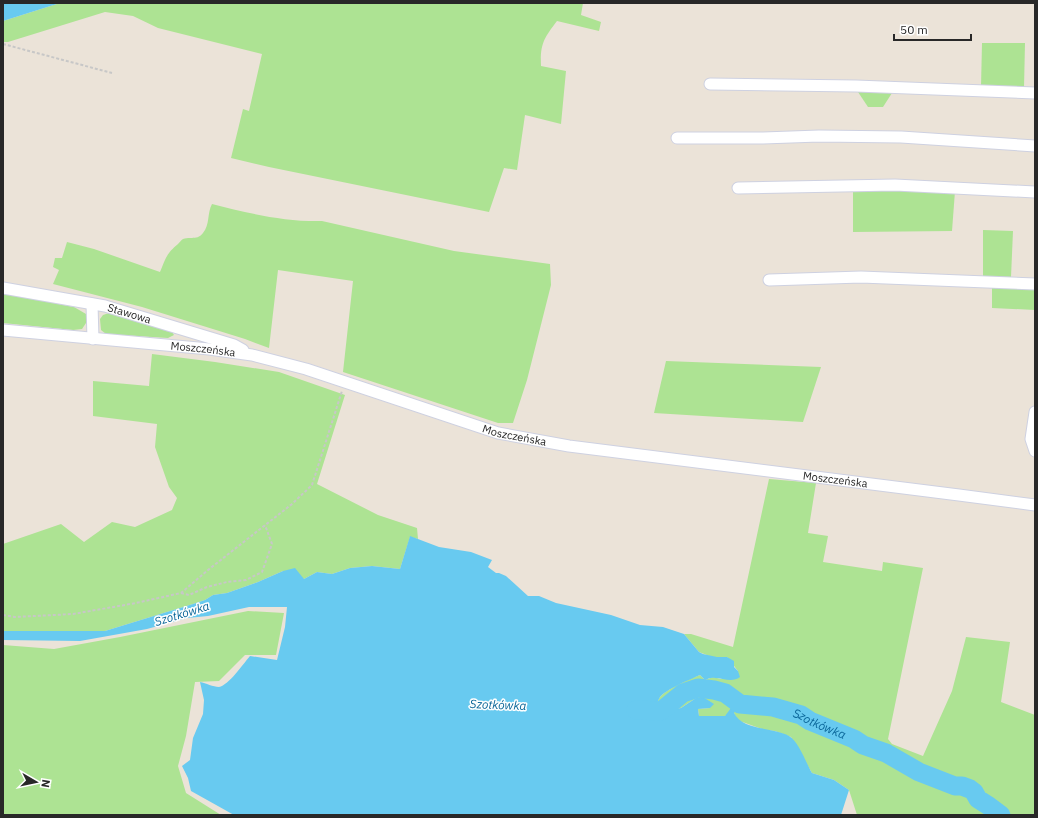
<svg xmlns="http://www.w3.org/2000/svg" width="1038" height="818" font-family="'IBM Plex Sans',sans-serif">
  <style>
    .green { fill: #ade393 }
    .water { fill: #68caf0 }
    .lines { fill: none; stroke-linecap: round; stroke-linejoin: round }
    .river { stroke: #68caf0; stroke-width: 19 }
    .minor-casing { stroke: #ced1e1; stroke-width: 13 }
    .path { stroke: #c7c7c7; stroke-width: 2; stroke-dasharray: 3 2; stroke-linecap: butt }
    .minor { stroke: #fff; stroke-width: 11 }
    .labels { text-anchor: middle; stroke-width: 3; stroke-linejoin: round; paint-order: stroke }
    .street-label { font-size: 11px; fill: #282828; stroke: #fff }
    .water-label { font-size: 12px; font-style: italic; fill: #0a6699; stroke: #fff }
  </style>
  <rect width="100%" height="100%" fill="#ebe3d8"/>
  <!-- green -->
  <g class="green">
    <path d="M 60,3 L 583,3 L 581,15 L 601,22 L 599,31 L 557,21 C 544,38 540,44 541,66 L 566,71 L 561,124 L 525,115 L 517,170 L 504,168 L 489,212 L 269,167 L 231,158 L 243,109 L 249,111 L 262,54 L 158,28 L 133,16 L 105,12 L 8,42 L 3,42 L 3,21 Z"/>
    <polygon points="982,43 1025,43 1024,88 981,87"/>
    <polygon points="858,92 892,93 883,107 868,107"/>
    <polygon points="853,189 955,191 952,231 853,232"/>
    <path d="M 212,204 C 247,213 285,222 322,221 L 454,251 L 550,264 L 551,285 L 527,380 L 513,423 L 498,423 L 343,372 L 353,281 L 278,270 L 269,348 L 245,339 L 142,307 L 53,284 L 59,270 L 53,267 L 55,258 L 62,258 L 67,242 L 94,249 L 160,272 C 166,258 166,254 178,244 C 180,242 181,240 183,239 C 190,236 197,241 203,233 C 210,225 207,213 212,204 Z"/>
    <polygon points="983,230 1013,231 1011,277 983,276"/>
    <polygon points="992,285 1035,287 1035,310 992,308"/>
    <polygon points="3,293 74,307 86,314 86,323 82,329 73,330 3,323"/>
    <polygon points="109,313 166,330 172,332 174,335 168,338 106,334 101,330 100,319 103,315"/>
    <polygon points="152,354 215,362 279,372 345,395 317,484 378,515 417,528 418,539 410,537 400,569 372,566 350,568 332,574 317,572 304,579 283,571 258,582 227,593 213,595 205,600 193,604 105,631 3,631 3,544 61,524 84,542 112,522 135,527 172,510 177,498 169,487 155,447 157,424 93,416 93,381 149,386"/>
    <polygon points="666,361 821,367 803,422 654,413"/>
    <path d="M 769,479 L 816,483 L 808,533 L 828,536 L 823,562 L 882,571 L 883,562 L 923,568 L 888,739 L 892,744 L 923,756 L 952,691 L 966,637 L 1010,642 L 1001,702 L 1035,715 L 1035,815 L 857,815 L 849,790 L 834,780 L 812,773 L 791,737 L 775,731 L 765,730 L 737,720 L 734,713 L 725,716 L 699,716 L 698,709 L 710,708 L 696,698 L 681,708 L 661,711 L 656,706 C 657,704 658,699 660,697 C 665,690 691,678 700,675 L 705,680 L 713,677 L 721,679 L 738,671 L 727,657 L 712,657 L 699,652 L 684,634 L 691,634 L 733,647 Z"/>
    <polygon points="248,611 284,613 276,655 245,655 219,681 195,682 186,736 178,766 186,793 221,815 3,815 3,645 54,649 120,637"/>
  </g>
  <!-- water -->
  <g class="water">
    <polygon points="3,3 60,3 3,21"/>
    <path d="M 410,536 L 439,547 L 471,552 L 492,560 L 488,567 L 496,573 L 499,573 L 506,576 L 528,596 L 539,596 L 556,603 L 611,615 L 640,625 L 663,627 L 684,634 L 699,652 L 703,654 L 717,657 L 727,657 L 734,661 L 734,667 L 738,671 L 740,677 C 732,683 723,678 715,678 C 711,677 708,679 705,680 L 700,675 C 691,679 665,690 660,697 C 658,700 657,704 656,706 L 661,711 L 681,708 L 696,698 L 703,697 L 714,704 L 710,708 L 698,709 L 699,716 L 725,716 L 731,708 L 736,709 L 734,713 C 743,731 774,727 789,736 C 799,742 806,763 812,773 L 834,780 L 849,790 L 841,815 L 234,815 L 191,791 L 188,778 L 182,766 L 190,760 L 193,738 L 203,714 L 204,700 L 200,682 C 206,683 213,687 219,687 C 229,685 243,664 250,656 L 277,660 L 285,627 L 287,607 L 249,607 L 208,616 L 187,618 L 147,629 L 80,641 L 3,640 L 3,631 L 105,631 L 193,604 L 205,600 L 213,595 L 227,593 L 258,582 L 283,571 L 295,568 L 304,579 L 317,572 L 332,574 L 350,568 L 372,566 L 400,569 Z"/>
  </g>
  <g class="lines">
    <!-- river -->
    <path class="river" id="s1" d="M 636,710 L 661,711 L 683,693 L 698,688 L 714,690 L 725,693 L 740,704 L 773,707 L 801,715 L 810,721 L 854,739 L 863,745 L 886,753 L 919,772 L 955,786 L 962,786 L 970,789 L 974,792 L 978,799 L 989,806 L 1001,815"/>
    <defs>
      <g id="minor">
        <polyline points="710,84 856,86 1035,93"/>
        <polyline points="677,138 763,138 819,136 901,137 1035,146"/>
        <polyline points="738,188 895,185 1035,192"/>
        <polyline points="769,280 861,277 1035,284"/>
        <path id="s2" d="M 3,288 L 105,306 L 234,345 L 243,350"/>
        <polyline points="92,304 93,339"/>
        <path id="s3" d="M 3,330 L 209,349 L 252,355 L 306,369 L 498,433 L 569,446 L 959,495 L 1035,505"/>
        <polyline points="1035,412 1031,439 1035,451"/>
      </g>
    </defs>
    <!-- minor casing -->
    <use href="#minor" class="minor-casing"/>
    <!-- path -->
    <g class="path">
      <polyline points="3,44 112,73"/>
      <polyline points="181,593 189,595 207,587 227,582 246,580 262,572 272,544 265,525"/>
      <polyline points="3,615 15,617 73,614 136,603 181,593 208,570 292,504 312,485 342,391"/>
    </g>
    <!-- minor -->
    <use href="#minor" class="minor"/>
  </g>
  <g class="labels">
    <!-- street labels -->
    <g class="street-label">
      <text dy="4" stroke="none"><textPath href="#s2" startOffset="129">Stawowa</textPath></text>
      <text dy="4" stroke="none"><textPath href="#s3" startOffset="201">Moszczeńska</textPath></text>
      <text dy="4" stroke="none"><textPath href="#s3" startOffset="525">Moszczeńska</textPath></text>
      <text dy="4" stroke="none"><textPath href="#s3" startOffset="849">Moszczeńska</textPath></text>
    </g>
    <!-- water labels -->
    <g class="water-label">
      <text transform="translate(182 614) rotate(-17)" y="4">Szotkówka</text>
      <text transform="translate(498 705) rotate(2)" y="4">Szotkówka</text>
      <text dy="4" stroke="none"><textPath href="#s1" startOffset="198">Szotkówka</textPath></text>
    </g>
  </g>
  <!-- border -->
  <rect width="1038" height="818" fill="none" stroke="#282828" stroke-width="8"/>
  <!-- north arrow -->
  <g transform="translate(36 782) rotate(99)" stroke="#ffffff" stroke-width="3" paint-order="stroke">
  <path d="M0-3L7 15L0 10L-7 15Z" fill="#282828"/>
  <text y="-6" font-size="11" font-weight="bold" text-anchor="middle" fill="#282828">N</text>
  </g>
  <!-- scale -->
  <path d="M894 34v6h77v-6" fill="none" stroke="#282828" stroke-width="2"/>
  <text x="900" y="34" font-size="12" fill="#282828" stroke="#ffffff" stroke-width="3" paint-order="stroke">50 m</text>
</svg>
